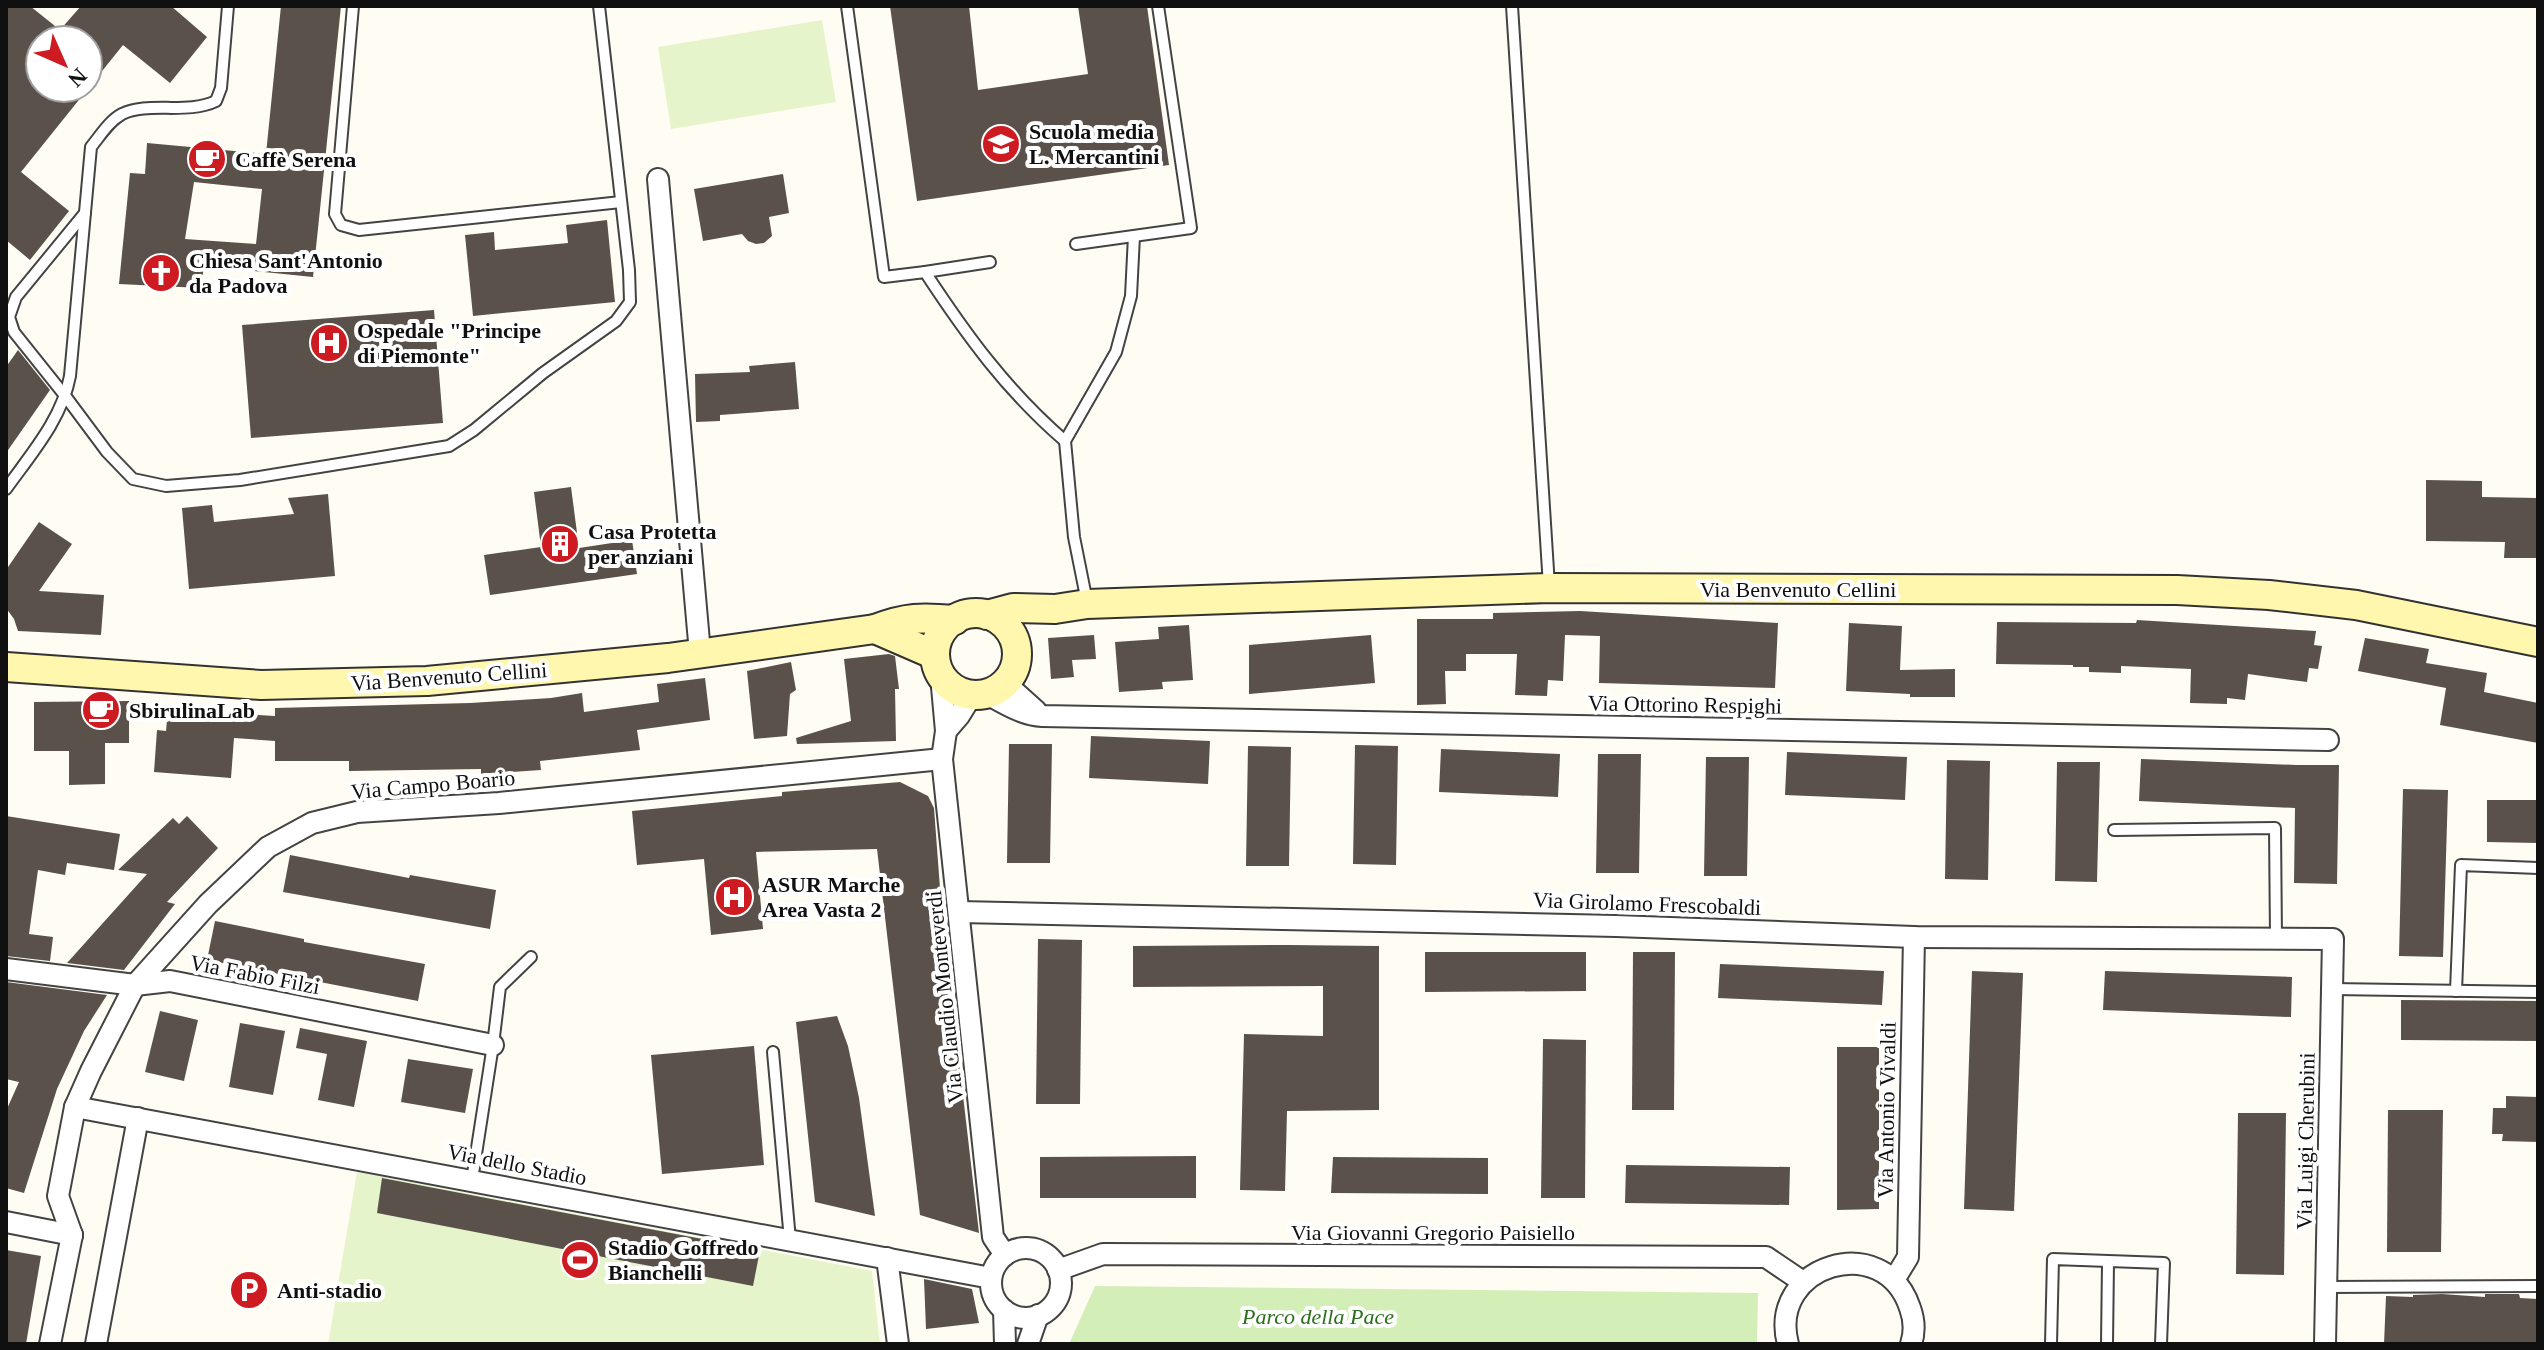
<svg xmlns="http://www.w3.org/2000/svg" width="2544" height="1350" font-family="Georgia,serif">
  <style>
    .green { fill: #d4eeb8 }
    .pitch { fill: #e6f4cb }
    .building { fill: #5a514b; fill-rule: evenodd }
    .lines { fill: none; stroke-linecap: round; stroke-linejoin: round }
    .lane-casing { stroke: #434343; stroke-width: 14 }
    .street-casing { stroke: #434343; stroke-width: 24 }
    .secondary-casing { stroke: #323232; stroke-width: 32 }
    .lane { stroke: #fff; stroke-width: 10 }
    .street { stroke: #fff; stroke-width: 20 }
    .secondary { stroke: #fff7ae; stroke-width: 28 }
    .labels { text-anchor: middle; stroke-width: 8; stroke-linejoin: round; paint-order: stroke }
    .poi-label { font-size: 22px; font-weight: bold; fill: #101010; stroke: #fff; text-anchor: start }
    .street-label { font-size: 22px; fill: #101010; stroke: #fff }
    .park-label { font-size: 22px; font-style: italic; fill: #2a6f19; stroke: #fff }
  </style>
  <rect width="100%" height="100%" fill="#fffdf3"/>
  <!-- green -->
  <polygon class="green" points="1095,1286 1758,1293 1757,1344 1069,1344"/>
  <!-- pitch -->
  <g class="pitch">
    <polygon points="822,20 836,102 671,129 658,47"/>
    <polygon points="357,1172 872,1271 880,1344 328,1344"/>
  </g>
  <!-- building -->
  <g class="building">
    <path d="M 6,6 L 30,6 L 60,30 L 81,6 L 171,6 L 207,37 L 170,83 L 123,45 L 21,172 L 69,211 L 30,260 L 6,240 ZM 40,40 L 88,40 L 88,88 L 40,88 Z"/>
    <path d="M 281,6 L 341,6 L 313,277 L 204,266 L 201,288 L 119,284 L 130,173 L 145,174 L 147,143 L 266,154 ZM 194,182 L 262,189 L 256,244 L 185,239 Z"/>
    <polygon points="890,6 969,6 978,90 1088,74 1078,6 1147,6 1169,165 917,201"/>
    <polygon points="783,174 789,213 769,217 772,236 764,243 756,244 748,241 742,234 703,241 694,189"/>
    <polygon points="607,220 615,302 473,316 465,235 494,232 495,250 568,243 566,225"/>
    <polygon points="434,310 443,423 251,438 242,325"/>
    <polygon points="18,350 50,390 6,453 6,367"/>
    <polygon points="795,362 799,409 720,415 720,421 696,422 695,374 750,372 749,366"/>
    <polygon points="2426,480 2482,481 2482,497 2538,498 2538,558 2504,558 2505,542 2426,541"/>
    <polygon points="571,487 579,548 632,540 637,574 490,595 484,555 541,547 534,492"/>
    <polygon points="328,494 335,576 189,589 182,508 212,505 214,522 294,514 288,498"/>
    <polygon points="39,522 72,544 39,591 104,595 101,635 18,631 14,619 6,608 6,570"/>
    <polygon points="1580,611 1778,623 1775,688 1599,683 1600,636 1565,635 1563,681 1548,680 1547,696 1515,695 1517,654 1466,654 1466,671 1445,671 1446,704 1417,705 1417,619 1493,619 1493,613"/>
    <polygon points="2137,620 2316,631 2314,645 2322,646 2318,669 2309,668 2307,682 2248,674 2245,700 2227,698 2227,704 2190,703 2191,669 2121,666 2121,673 2089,672 2089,667 2073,667 2073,665 1996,664 1997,622 2136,623"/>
    <polygon points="1849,623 1902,626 1900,670 1955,669 1955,697 1910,697 1910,694 1846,691"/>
    <polygon points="1189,625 1193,680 1162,682 1163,689 1119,692 1115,642 1159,639 1158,627"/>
    <polygon points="1094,635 1096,659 1072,660 1074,677 1051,679 1048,638"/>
    <polygon points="1371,635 1375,683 1249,694 1249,645"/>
    <polygon points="2365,638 2429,649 2426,663 2487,673 2484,692 2538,703 2538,743 2440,725 2446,688 2358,671"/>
    <polygon points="889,654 895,656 899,689 895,689 896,741 797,744 796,738 851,721 844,659"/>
    <polygon points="791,662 796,690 790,694 787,736 754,739 747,671"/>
    <polygon points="705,678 710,720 637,730 640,750 540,761 541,770 481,774 481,769 349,771 349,761 275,761 275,741 234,738 231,778 154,772 157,730 166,731 168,709 275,716 275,708 470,703 551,698 582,693 584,712 659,702 657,684"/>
    <polygon points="129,701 129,743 105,743 105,784 69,785 69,751 34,751 34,702"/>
    <polygon points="1091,736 1210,741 1208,784 1089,778"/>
    <polygon points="1009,744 1052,744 1050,863 1007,863"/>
    <polygon points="1355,745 1398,746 1396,865 1353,864"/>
    <polygon points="1248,746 1291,747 1289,866 1246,866"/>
    <polygon points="1441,749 1560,754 1558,797 1439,792"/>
    <polygon points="1787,752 1907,757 1905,800 1785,795"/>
    <polygon points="1598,754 1641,754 1639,873 1596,873"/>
    <polygon points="1706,757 1749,757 1747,876 1704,876"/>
    <polygon points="2141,759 2296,765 2339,765 2337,884 2294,883 2295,808 2139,801"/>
    <polygon points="1947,760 1990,761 1988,880 1945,879"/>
    <polygon points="2057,762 2100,762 2097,882 2055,881"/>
    <polygon points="900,782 928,796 934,808 942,915 979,1233 920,1215 877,849 756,852 763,929 711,935 704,859 637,865 632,811 782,796 782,792"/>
    <polygon points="2403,789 2448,790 2443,957 2399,956"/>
    <polygon points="2487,800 2538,800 2538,843 2487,842"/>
    <polygon points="6,816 120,834 114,870 67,863 65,875 38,870 29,934 53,937 50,961 6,956"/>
    <polygon points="187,816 218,848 167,902 175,904 124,970 67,963 147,874 118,870 173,818 179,824"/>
    <polygon points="290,855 409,878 410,875 496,890 490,929 283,892"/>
    <polygon points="215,921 304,939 304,942 425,964 418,1001 207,960"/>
    <polygon points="1038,939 1082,940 1080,1104 1036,1104"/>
    <polygon points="1289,945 1379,946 1379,1110 1287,1111 1285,1191 1240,1190 1244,1034 1323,1036 1323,986 1133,987 1133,946"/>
    <polygon points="1425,952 1586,952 1586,991 1425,992"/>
    <polygon points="1633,952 1675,952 1674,1110 1632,1110"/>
    <polygon points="1720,964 1884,971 1882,1005 1718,998"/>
    <polygon points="1972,971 2023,973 2014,1211 1964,1209"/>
    <polygon points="2105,971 2292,977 2291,1017 2103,1010"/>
    <polygon points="6,982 107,995 84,1031 57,1089 24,1193 6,1188 6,1111 19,1082 6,1079"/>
    <polygon points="2401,1000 2538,1001 2538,1041 2401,1040"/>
    <polygon points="160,1011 198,1020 184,1081 145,1072"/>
    <polygon points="837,1016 848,1046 859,1098 875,1216 815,1202 796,1022"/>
    <polygon points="240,1023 285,1031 273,1095 229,1087"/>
    <polygon points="300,1028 367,1041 354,1107 318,1100 327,1054 296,1048"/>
    <polygon points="1543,1039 1586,1040 1585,1198 1541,1198"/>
    <polygon points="754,1046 764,1165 662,1174 651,1055"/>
    <polygon points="1837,1047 1879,1047 1879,1209 1837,1210"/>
    <polygon points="408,1059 473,1069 465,1113 401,1102"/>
    <polygon points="2506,1096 2538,1097 2538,1142 2502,1141 2503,1134 2492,1134 2493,1108 2506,1108"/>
    <polygon points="2388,1110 2443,1110 2441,1252 2387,1252"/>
    <polygon points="2238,1113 2286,1113 2284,1275 2236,1274"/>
    <polygon points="1196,1156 1196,1198 1040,1198 1040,1157"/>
    <polygon points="1333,1157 1488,1158 1488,1194 1331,1193"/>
    <polygon points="1626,1165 1790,1167 1789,1205 1625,1203"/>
    <polygon points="382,1178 760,1250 753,1286 377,1213"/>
    <polygon points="6,1250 41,1256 26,1344 6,1344"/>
    <polygon points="924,1279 972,1289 979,1323 926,1329"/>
    <polygon points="2442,1294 2485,1297 2485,1294 2519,1294 2520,1298 2538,1299 2538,1344 2384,1344 2386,1296 2413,1297 2413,1295"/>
  </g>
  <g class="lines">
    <defs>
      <g id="lane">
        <polyline points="353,6 335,214 341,225 359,230 621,202"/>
        <path d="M 847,6 L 884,277 L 925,272 C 967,336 1007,391 1065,441"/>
        <polyline points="1512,6 1549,586"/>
        <polyline points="85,213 16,297 9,317 14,332 66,397 107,452 133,479 166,486 240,480 449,446 474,430 543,373 616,321 630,302 629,270 599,6"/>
        <polyline points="1076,244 1191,228 1158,6"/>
        <polyline points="925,272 990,262"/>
        <path d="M 6,489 C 31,454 62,419 70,376 L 91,147 C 100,136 109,121 122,114 C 148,101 187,115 216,101 L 221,88 L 228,6"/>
        <polyline points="1087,602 1074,537 1065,441 1116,352 1131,296 1134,236"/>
        <polyline points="2114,830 2275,828 2276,939"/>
        <polyline points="2332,989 2538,992"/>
        <polyline points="2456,991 2461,865 2538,868"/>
        <polyline points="773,1052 790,1240"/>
        <polyline points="472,1180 493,1045 500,987 531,957"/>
        <polyline points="2326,1287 2538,1286"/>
        <polyline points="2051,1344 2053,1259 2164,1263 2161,1344"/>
        <polyline points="2107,1344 2108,1262"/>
      </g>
      <g id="street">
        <polyline points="658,179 700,653"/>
        <polyline points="941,676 946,731 942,759 993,1237 1005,1255"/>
        <polyline points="1005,683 1036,711"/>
        <path d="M 987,694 C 1004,703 1022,715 1042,716 L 2328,740"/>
        <polyline points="946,731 959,716 972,695"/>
        <polyline points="959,912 1616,926 1914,937 2333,939 2325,1344"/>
        <polyline points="6,969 135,985 170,981 493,1045"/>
        <polyline points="75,1107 991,1278"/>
        <polyline points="6,1222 72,1235"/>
        <polyline points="72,1235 58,1196 75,1107 91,1071 135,985 208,904 268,847 312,823 357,812 499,803 942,759"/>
        <circle cx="1026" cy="1283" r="35"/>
        <polyline points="887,1258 898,1344"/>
        <polyline points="1058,1270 1103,1254 1766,1257 1803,1282"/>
        <polyline points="1894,1280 1908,1257 1914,937"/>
        <polyline points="1004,1310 1005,1344"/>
        <polyline points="50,1344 72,1235"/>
        <polyline points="96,1344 138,1118"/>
        <polyline points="1028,1344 1038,1315"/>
        <path d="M 1788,1344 C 1767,1265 1884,1229 1910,1308 C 1914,1319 1915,1332 1911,1344"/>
      </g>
      <g id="secondary">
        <circle cx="976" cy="654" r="41"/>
        <polyline points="987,615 1013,608 1055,609 1087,604 1549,588 2177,590 2269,595 2356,605 2538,642"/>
        <polyline points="875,629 935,655"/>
        <path d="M 6,667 L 261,685 L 427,681 L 668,658 L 875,629 C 906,617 922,617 955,620"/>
      </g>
    </defs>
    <!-- lane casing -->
    <use href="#lane" class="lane-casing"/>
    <!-- street casing -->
    <use href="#street" class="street-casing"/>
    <!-- secondary casing -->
    <use href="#secondary" class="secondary-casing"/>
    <!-- lane -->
    <use href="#lane" class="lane"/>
    <!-- street -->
    <use href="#street" class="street"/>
    <!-- secondary -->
    <use href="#secondary" class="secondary"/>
  </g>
  <!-- icons -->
  <defs>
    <symbol id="school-disc" viewBox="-11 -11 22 22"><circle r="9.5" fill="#ce1a21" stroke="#fff"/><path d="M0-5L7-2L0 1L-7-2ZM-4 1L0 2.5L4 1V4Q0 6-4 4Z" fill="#fff"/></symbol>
    <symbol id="cafe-disc" viewBox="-11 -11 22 22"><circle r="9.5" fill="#ce1a21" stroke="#fff"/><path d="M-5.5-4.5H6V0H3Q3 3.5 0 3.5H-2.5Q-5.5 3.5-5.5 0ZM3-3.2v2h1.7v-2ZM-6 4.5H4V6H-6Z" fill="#fff"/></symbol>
    <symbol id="church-disc" viewBox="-11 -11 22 22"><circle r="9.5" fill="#ce1a21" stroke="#fff"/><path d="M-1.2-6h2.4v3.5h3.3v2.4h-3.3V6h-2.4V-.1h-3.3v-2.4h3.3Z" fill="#fff"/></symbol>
    <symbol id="hospital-disc" viewBox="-11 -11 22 22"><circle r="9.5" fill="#ce1a21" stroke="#fff"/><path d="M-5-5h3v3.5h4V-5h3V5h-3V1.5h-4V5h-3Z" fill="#fff"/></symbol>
    <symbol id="building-disc" viewBox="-11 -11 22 22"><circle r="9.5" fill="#ce1a21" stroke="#fff"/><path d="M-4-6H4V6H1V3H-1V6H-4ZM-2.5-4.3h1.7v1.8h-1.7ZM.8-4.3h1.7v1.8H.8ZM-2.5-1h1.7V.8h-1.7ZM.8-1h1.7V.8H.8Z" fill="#fff"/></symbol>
    <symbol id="stadium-disc" viewBox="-11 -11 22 22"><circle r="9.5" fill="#ce1a21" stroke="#fff"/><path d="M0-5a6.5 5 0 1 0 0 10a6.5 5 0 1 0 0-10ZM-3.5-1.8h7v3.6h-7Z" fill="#fff"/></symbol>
    <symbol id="parking-disc" viewBox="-11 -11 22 22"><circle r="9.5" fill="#ce1a21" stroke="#fff"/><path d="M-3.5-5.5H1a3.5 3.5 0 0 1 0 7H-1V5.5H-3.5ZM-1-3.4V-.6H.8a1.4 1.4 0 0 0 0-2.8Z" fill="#fff"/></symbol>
  </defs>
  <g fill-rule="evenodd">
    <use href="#school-disc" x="979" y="122" width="44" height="44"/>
    <use href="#cafe-disc" x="185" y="137" width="44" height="44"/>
    <use href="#church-disc" x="139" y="251" width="44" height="44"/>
    <use href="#hospital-disc" x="307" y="321" width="44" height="44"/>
    <use href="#building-disc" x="538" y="522" width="44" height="44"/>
    <use href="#cafe-disc" x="79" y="688" width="44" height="44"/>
    <use href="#hospital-disc" x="712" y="875" width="44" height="44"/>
    <use href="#stadium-disc" x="558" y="1238" width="44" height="44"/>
    <use href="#parking-disc" x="227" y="1268" width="44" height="44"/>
  </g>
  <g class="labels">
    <!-- poi labels -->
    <g class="poi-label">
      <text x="1029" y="139">Scuola media<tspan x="1029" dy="25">L. Mercantini</tspan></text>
      <text x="235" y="167">Caffè Serena</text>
      <text x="189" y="268">Chiesa Sant'Antonio<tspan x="189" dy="25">da Padova</tspan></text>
      <text x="357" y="338">Ospedale "Principe<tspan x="357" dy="25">di Piemonte"</tspan></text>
      <text x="588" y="539">Casa Protetta<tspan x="588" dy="25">per anziani</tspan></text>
      <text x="129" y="718">SbirulinaLab</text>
      <text x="762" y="892">ASUR Marche<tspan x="762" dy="25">Area Vasta 2</tspan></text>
      <text x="608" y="1255">Stadio Goffredo<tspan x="608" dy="25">Bianchelli</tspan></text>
      <text x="277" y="1298">Anti-stadio</text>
    </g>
    <!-- street labels -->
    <g class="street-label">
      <text x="1798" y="597">Via Benvenuto Cellini</text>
      <text transform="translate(449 676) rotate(-4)" y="8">Via Benvenuto Cellini</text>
      <text transform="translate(1685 704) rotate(1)" y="8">Via Ottorino Respighi</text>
      <text transform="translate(433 784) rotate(-5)" y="8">Via Campo Boario</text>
      <text transform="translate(1647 903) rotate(2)" y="8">Via Girolamo Frescobaldi</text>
      <text transform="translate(255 974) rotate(11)" y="8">Via Fabio Filzi</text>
      <text transform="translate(944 997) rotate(-96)" y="8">Via Claudio Monteverdi</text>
      <text transform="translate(1886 1110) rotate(-89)" y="8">Via Antonio Vivaldi</text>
      <text transform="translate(2305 1141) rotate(-89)" y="8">Via Luigi Cherubini</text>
      <text transform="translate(517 1164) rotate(11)" y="8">Via dello Stadio</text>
      <text x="1433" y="1240">Via Giovanni Gregorio Paisiello</text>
    </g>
    <!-- park labels -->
    <g class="park-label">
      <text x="1318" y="1324">Parco della Pace</text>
    </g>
  </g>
  <!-- border -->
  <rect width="2544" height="1350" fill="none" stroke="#101010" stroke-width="16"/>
  <!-- north arrow -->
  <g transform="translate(64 64) rotate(135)"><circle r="38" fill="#ffffff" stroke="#9f9f9f" stroke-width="2"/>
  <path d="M0-6L14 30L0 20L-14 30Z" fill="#ce1a21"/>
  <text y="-12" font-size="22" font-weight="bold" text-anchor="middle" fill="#101010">N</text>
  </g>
</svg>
